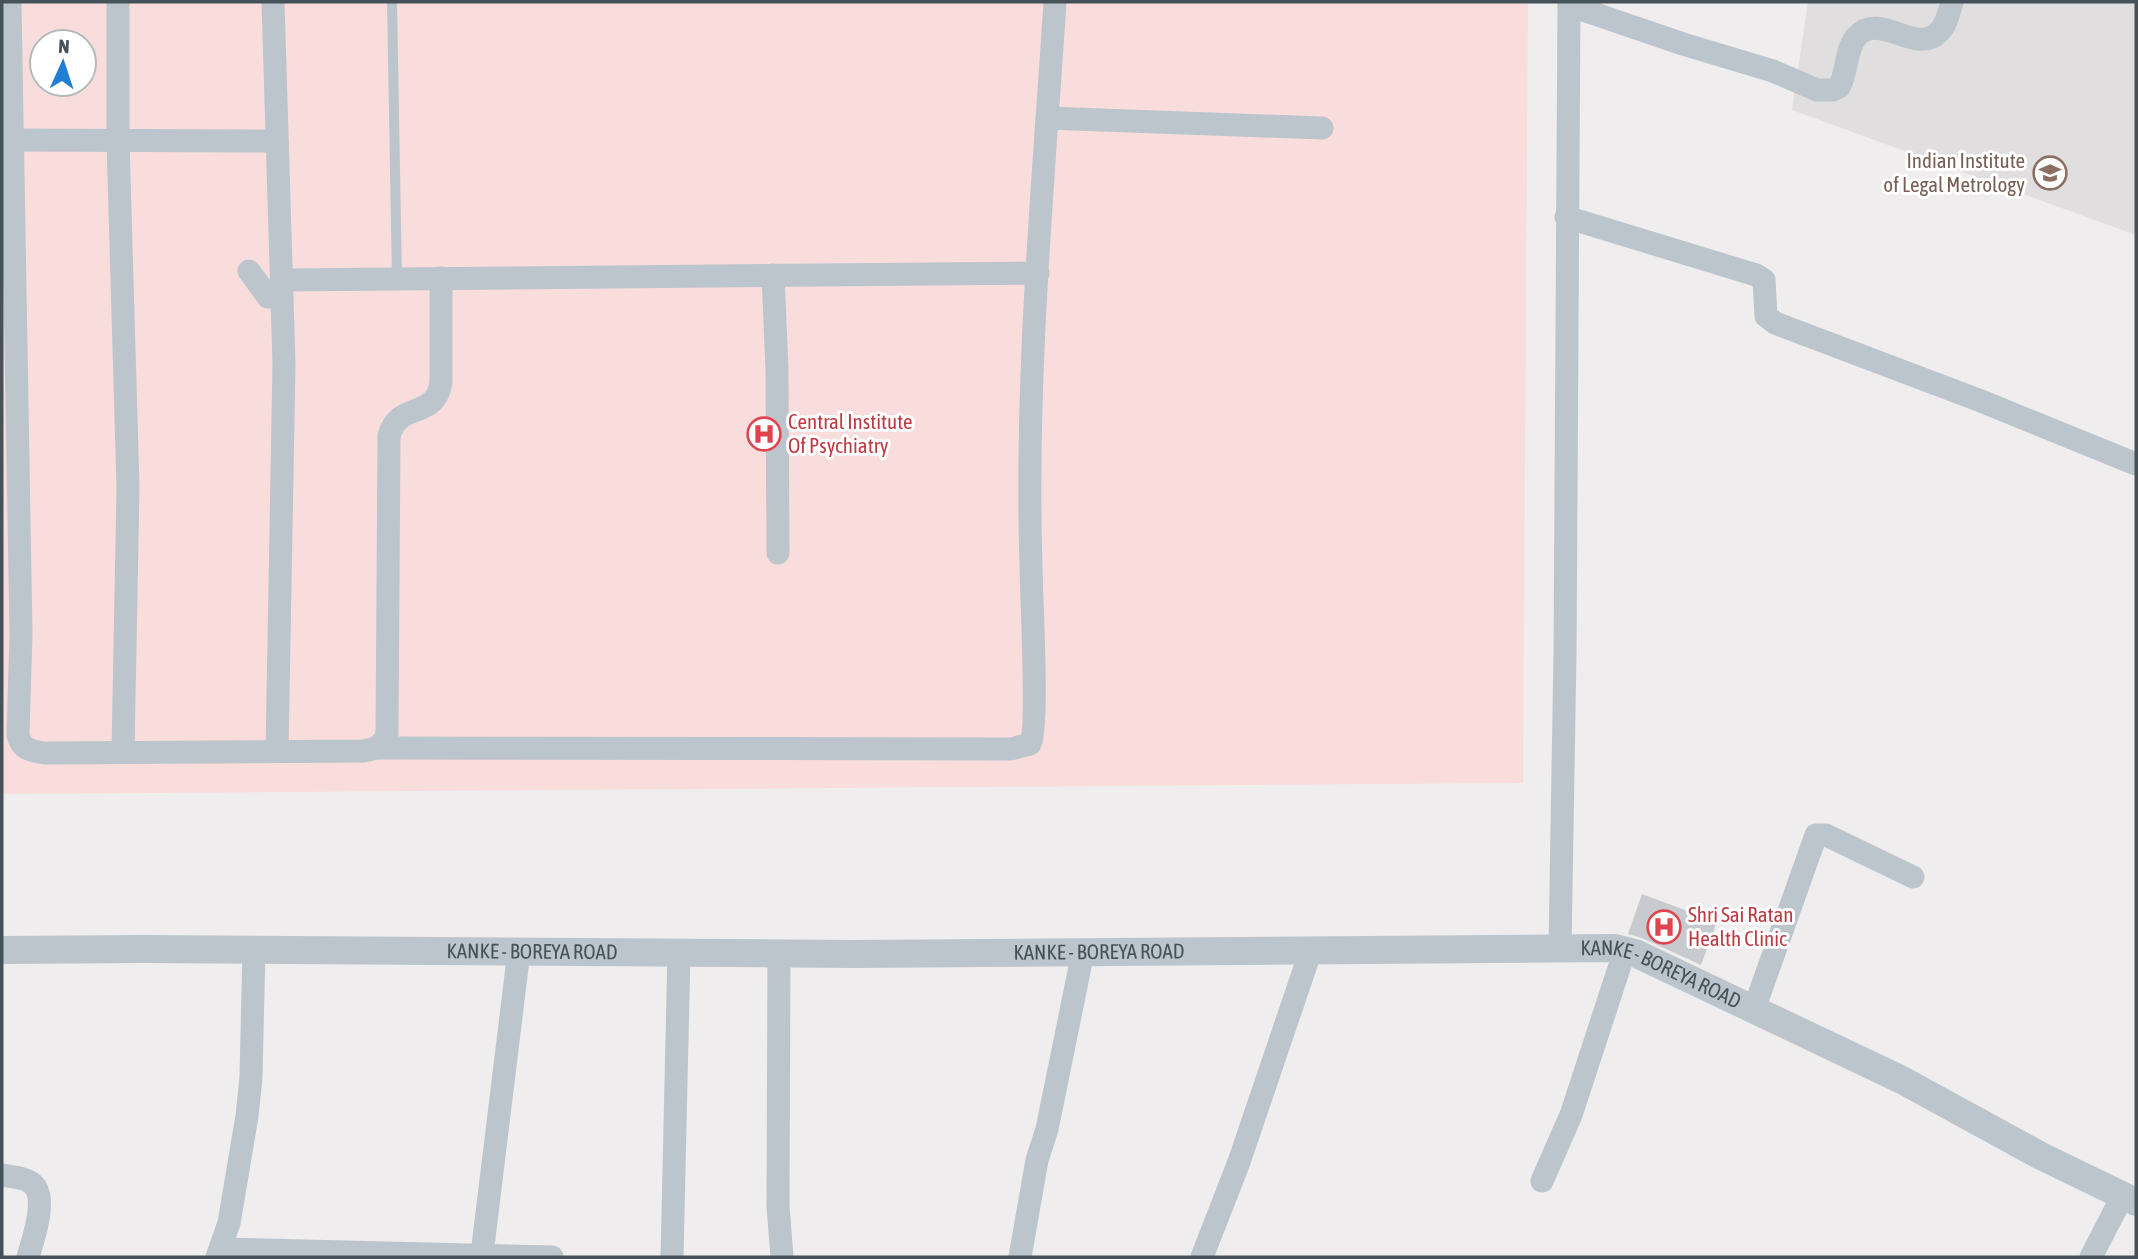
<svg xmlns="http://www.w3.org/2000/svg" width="2138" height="1259" font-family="'Asap Condensed',sans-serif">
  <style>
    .education { fill: #e0dede }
    .medical { fill: #f9dddd; fill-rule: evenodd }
    .building { fill: #c7cacf }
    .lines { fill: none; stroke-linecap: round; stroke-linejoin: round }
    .service { stroke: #bbc5cb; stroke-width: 10 }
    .minor { stroke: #bbc5cb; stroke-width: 23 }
    .tertiary { stroke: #bbc5cb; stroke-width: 28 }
    .labels { text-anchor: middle; stroke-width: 6; stroke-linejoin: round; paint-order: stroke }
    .education-label { font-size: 21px; fill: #785e54; stroke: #fff; text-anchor: end }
    .health-label { font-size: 21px; fill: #be3a42; stroke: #fff; text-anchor: start }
    .street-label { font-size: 21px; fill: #465259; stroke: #fff }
  </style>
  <rect width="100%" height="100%" fill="#efeded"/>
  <!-- education -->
  <polygon class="education" points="1808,2 2136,2 2136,235 1792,110"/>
  <!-- medical -->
  <path class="medical" d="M 2,2 L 1528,2 L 1523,783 L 2,794 ZM 42,42 L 84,42 L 84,84 L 42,84 Z"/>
  <!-- building -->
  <polygon class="building" points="1642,894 1717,922 1701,965 1642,938 1628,934"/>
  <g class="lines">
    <!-- service -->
    <polyline class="service" points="392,2 397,279"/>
    <!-- minor -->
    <g class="minor">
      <path d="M 10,2 L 21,634 L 18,735 C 21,749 31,751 44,753 L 363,751 C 375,749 382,747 387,735 L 389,436 C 399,400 434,421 441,383 L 441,278"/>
      <polyline points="118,2 118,141 128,487 123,752"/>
      <polyline points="273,2 284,364 277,751"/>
      <path d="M 1569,5 L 1683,44 L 1773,71 L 1817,90 L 1833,90 L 1839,87 C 1848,72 1845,49 1857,36 C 1880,11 1916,56 1939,32 C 1947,24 1949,12 1952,2"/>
      <polyline points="1047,118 1322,128"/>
      <polyline points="12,140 277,141"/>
      <polyline points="1566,217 1756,275 1764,280 1766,316 1775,323 1981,401 2136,464"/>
      <polyline points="249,271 268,297 282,297"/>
      <polyline points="773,275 777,371 778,553"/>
      <polyline points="282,280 1038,273"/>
      <path d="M 378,748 L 1011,749 L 1030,744 C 1039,730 1031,591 1031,565 C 1025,377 1043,189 1055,2"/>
      <polyline points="1560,948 1565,653 1569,2"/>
      <polyline points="779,954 778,1206 782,1257"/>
      <polyline points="1754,1009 1816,835 1826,835 1913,877"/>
      <path d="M 2,1175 C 11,1177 22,1177 30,1182 C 50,1194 33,1239 28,1257"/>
      <polyline points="1542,1181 1571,1115 1625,950"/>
      <polyline points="221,1249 552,1257"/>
      <polyline points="482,1254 519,951"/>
      <polyline points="217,1257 229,1223 247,1116 251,1077 254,949"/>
      <polyline points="672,1257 679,952"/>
      <polyline points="1020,1257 1037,1160 1047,1129 1083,952"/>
      <polyline points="1202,1257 1239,1162 1311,950"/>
      <polyline points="2091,1257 2123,1195"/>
    </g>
    <!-- tertiary -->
    <path class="tertiary" id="s1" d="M 2,950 L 142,949 L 853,954 L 1615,948 L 1635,953 L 1902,1080 L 2041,1156 L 2136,1202"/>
  </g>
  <!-- icons -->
  <defs>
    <symbol id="university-ring" viewBox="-11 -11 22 22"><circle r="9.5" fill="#fff" stroke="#8d6e63" stroke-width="1.5"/><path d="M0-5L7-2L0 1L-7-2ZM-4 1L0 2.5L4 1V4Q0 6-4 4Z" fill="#8d6e63"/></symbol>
    <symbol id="hospital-ring" viewBox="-11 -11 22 22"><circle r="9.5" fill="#fff" stroke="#e0444e" stroke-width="1.5"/><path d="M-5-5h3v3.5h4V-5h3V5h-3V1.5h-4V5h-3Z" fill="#e0444e"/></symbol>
  </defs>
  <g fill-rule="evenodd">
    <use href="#university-ring" x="2031" y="154" width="38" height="38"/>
    <use href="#hospital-ring" x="745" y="415" width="38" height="38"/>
    <use href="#hospital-ring" x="1645" y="908" width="38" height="38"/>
  </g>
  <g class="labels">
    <!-- education labels -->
    <g class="education-label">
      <text x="2025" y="168">Indian Institute<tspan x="2025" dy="24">of Legal Metrology</tspan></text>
    </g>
    <!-- health labels -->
    <g class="health-label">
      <text x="788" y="429">Central Institute<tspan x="788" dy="24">Of Psychiatry</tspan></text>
      <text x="1688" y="922">Shri Sai Ratan<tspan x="1688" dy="24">Health Clinic</tspan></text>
    </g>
    <!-- street labels -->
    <g class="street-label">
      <text dy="7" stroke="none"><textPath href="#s1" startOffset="530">KANKE - BOREYA ROAD</textPath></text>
      <text dy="7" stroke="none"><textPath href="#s1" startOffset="1097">KANKE - BOREYA ROAD</textPath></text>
      <text dy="7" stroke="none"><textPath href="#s1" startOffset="1664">KANKE - BOREYA ROAD</textPath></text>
    </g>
  </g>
  <!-- border -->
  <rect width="2138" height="1259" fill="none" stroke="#465259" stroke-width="7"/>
  <!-- north arrow -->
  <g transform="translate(63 63) rotate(3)"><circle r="33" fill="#ffffff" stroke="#b5babd" stroke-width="2"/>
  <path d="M0-5L12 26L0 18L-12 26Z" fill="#207fd5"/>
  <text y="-10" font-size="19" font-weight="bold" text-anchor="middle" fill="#465259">N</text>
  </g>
</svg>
